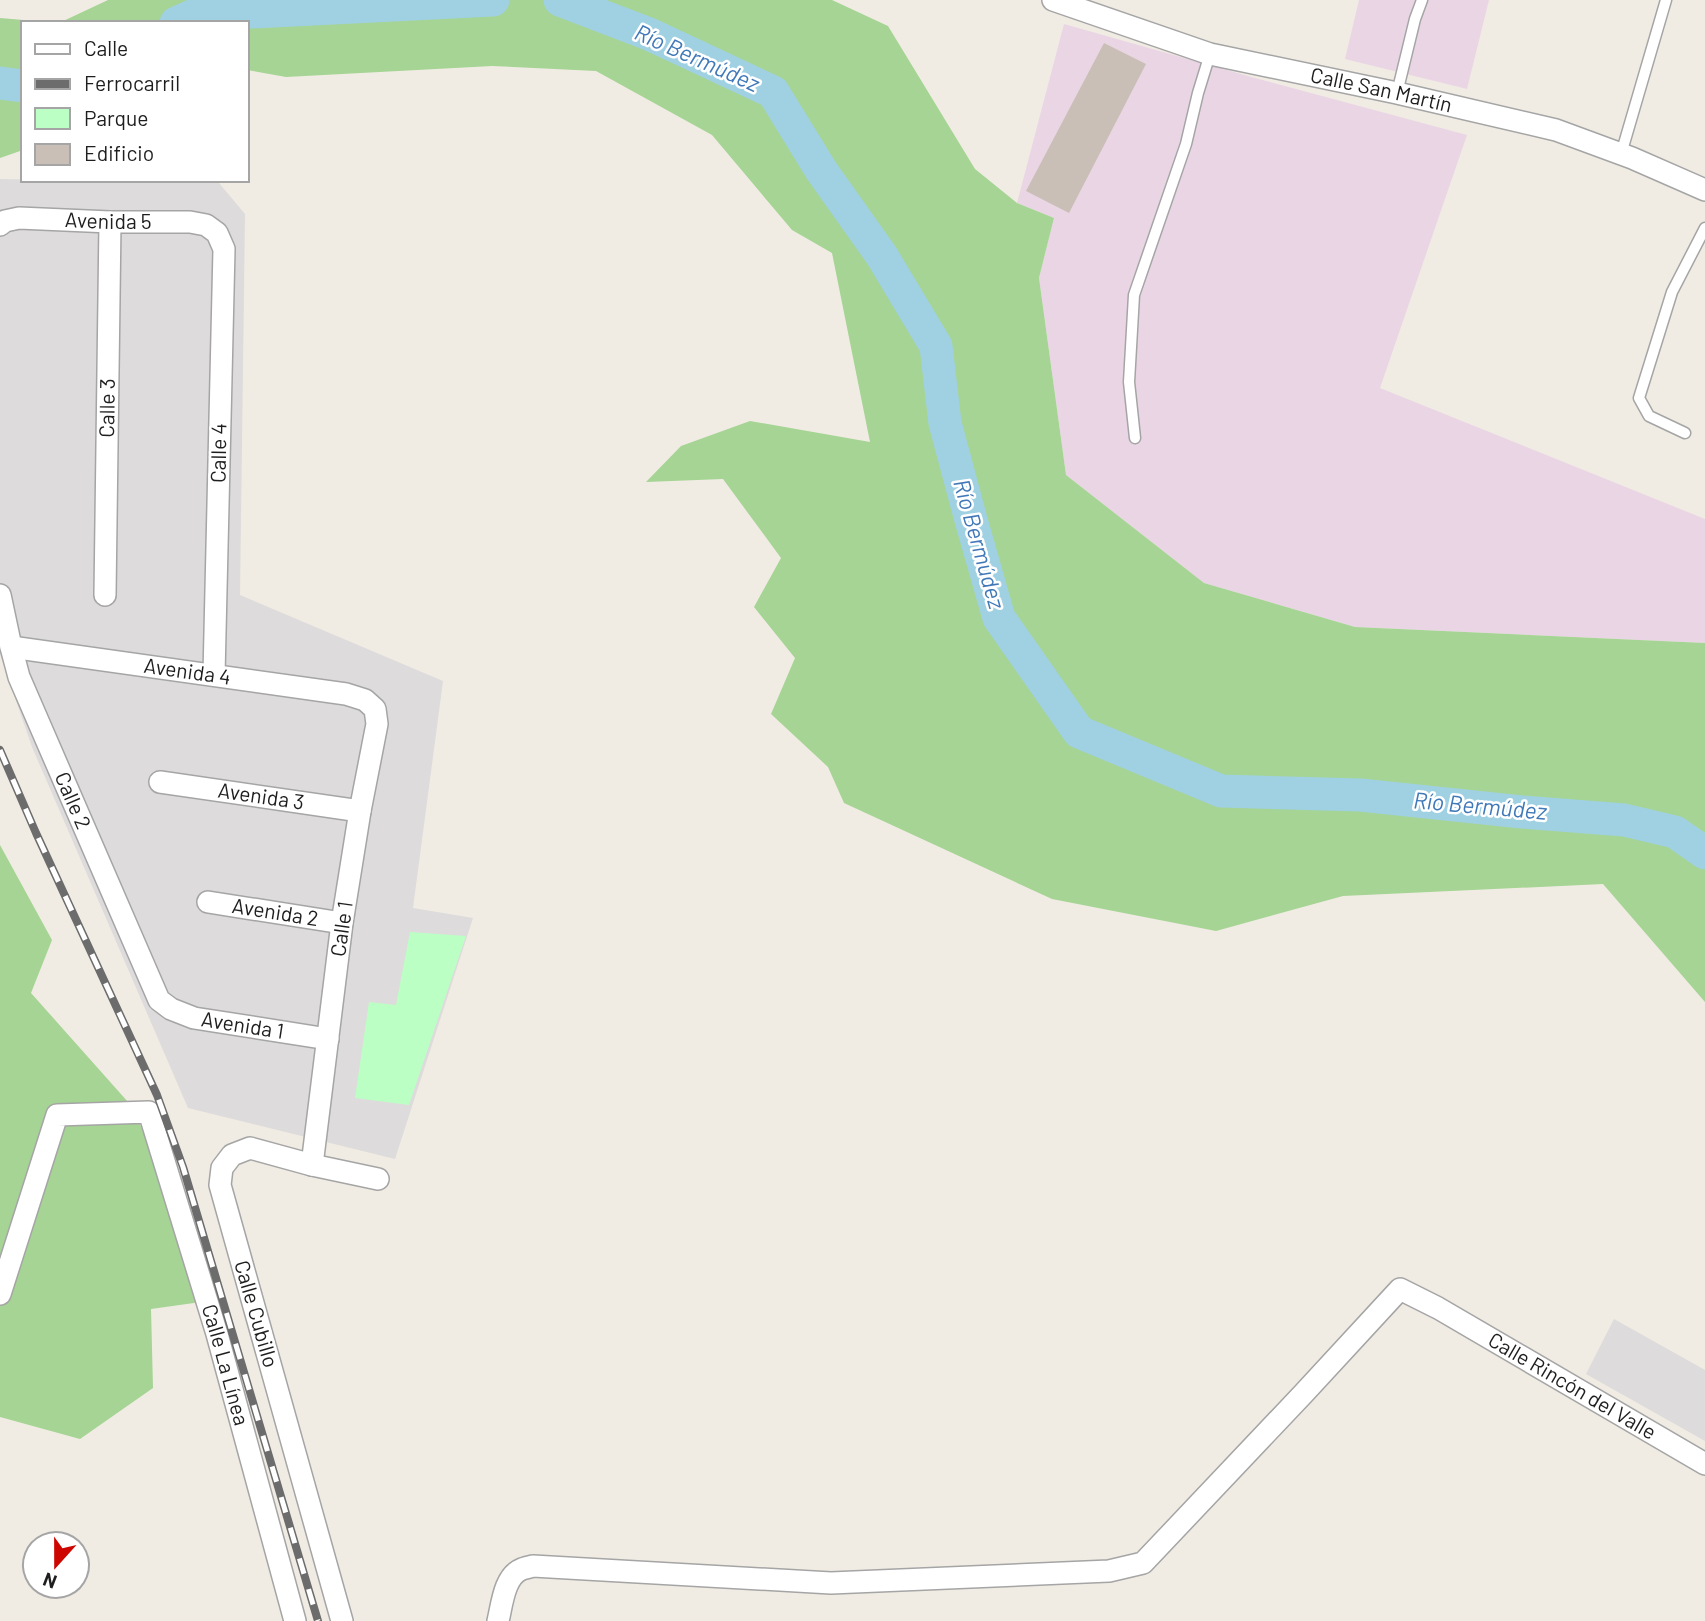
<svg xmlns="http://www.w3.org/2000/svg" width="1705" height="1621" font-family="Barlow,sans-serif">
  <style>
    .residential { fill: #dddbdb }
    .industrial { fill: #ead5e5 }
    .forest { fill: #a5d494 }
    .park { fill: #bcffc4 }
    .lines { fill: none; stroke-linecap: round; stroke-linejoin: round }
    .river { stroke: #a0d1e2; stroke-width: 33 }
    .building { fill: #c9bfb6 }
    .lane-casing { stroke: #a5a5a5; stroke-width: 13 }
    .street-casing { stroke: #a5a5a5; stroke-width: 24 }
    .lane { stroke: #fff; stroke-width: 10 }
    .street { stroke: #fff; stroke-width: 21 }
    .rail-casing { stroke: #6c6c6c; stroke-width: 8 }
    .rail { stroke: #fff; stroke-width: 5; stroke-dasharray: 16; stroke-linecap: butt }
    .labels { text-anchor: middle; stroke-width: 5; stroke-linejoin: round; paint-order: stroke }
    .street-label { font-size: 21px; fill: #1e1e1e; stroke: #fff }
    .water-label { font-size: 23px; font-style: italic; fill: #4179b8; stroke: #fff }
  </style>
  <rect width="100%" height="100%" fill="#f0ece3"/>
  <!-- residential -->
  <g class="residential">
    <polygon points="0,179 219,183 245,214 240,595 443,681 413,908 473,918 395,1159 188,1108 32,747 0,654"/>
    <polygon points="1614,1319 1705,1370 1705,1441 1586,1374"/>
  </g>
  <!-- industrial -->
  <g class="industrial">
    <polygon points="1359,0 1489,0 1467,89 1345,59"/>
    <polygon points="1064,24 1255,78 1467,135 1380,388 1705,519 1705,643 1355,627 1204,583 1066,475 1039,278 1054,218 1017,203"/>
  </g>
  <!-- forest -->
  <g class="forest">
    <polygon points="108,0 832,0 888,26 975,169 1017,203 1054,218 1039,278 1066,475 1204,583 1355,627 1705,643 1705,1002 1603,884 1343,896 1216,931 1052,899 844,803 828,767 771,714 795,658 754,607 781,558 723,479 646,482 681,446 750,421 870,442 832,253 792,230 712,135 596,71 492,66 286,77 247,70 247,23 23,23 23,150 0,158 0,18 59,23"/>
    <polygon points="0,845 52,940 31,993 128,1102 155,1153 201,1302 151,1309 153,1388 80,1439 0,1417"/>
  </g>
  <!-- park -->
  <polygon class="park" points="410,932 466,936 409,1105 355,1098 369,1002 396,1005"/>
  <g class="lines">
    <!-- river -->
    <g class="river">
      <polyline points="560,0 649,34 773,92 821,170 882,256 936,346 945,423 971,520 999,618 1079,732 1221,791 1360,795 1522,812 1624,820 1675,832 1705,853"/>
      <polyline points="176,23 203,11 232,13 493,0"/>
      <polyline points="0,83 23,86"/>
    </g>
  </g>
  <!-- building -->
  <polygon class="building" points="1104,43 1146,64 1069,213 1026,191"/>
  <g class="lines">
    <defs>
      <g id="lane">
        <polyline points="1397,93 1415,19 1422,0"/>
        <polyline points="1621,154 1666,0"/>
        <polyline points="1685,433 1649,416 1639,398 1672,292 1705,228"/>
        <polyline points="1135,438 1129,382 1134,295 1186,144 1198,93 1210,54"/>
      </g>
      <g id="street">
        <path id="s1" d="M 1053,0 L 1210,54 L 1397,93 L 1556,130 L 1632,158 L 1705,190"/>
        <path id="s2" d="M 0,225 L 5,221 L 19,218 L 110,222 L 190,222 L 206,225 L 217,233 L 224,249 L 214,675"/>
        <path id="s3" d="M 0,595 L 11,647 L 19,677 L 159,1000 L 171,1009 L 194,1018 L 328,1039"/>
        <path id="s4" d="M 105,595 L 110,222"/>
        <path id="s5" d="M 11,647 L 346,694 L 365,700 L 375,709 L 377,724 L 360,811 L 342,923 L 312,1165"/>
        <path id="s6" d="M 160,782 L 360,811"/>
        <path id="s7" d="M 208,902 L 342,923"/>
        <path id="s8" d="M 0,1294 L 57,1115 L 149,1112 L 217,1334 L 295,1621"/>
        <polyline points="342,1621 220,1185 222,1168 232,1155 250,1148 312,1165 378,1179"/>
        <path id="s9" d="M 498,1621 C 502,1605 504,1576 522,1569 C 525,1568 529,1567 533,1566 L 831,1583 L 1109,1571 L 1143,1563 L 1304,1393 L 1400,1289 L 1438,1308 L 1705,1464"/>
      </g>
    </defs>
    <!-- lane casing -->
    <use href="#lane" class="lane-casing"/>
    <!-- street casing -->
    <use href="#street" class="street-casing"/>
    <!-- lane -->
    <use href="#lane" class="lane"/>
    <!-- street -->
    <use href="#street" class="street"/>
    <defs>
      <polyline id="rail" points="0,750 36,833 157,1095 183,1167 318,1621"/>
    </defs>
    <!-- rail casing -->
    <use href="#rail" class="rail-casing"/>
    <!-- rail -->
    <use href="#rail" class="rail"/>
  </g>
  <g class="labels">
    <!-- street labels -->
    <g class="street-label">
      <text dy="7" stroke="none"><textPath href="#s1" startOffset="341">Calle San Martín</textPath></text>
      <text dy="7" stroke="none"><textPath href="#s2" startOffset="110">Avenida 5</textPath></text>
      <text dy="7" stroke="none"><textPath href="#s4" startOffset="187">Calle 3</textPath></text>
      <text transform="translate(219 453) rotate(-89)" y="7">Calle 4</text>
      <text dy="7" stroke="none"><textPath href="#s5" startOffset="178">Avenida 4</textPath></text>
      <text dy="7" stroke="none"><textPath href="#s6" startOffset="102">Avenida 3</textPath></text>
      <text dy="7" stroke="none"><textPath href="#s3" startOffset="219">Calle 2</textPath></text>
      <text dy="7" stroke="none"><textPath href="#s7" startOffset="68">Avenida 2</textPath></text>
      <text transform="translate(342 929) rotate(-82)" y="7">Calle 1</text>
      <text dy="7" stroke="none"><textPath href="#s3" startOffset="525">Avenida 1</textPath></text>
      <text transform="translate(256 1314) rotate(74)" y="7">Calle Cubillo</text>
      <text dy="7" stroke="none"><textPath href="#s8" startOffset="544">Calle La Línea</textPath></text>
      <text dy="7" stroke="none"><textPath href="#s9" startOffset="1256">Calle Rincón del Valle</textPath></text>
    </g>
    <!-- water labels -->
    <g class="water-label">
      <text transform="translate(697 58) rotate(24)" y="8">Río Bermúdez</text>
      <text transform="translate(979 544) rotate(74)" y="8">Río Bermúdez</text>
      <text transform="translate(1480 806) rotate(5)" y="8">Río Bermúdez</text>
    </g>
  </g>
  <!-- legend -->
  <rect x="21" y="21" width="228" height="161" fill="#ffffff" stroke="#a5a5a5" stroke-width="2"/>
  <rect x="35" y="44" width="35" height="10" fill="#ffffff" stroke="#a5a5a5" stroke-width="2"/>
  <text x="84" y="56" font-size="21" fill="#1e1e1e">Calle</text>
  <rect x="35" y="79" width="35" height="10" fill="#6c6c6c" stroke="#a5a5a5" stroke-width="2"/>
  <text x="84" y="91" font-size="21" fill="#1e1e1e">Ferrocarril</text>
  <rect x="35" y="108" width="35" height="21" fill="#bcffc4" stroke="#a5a5a5" stroke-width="2"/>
  <text x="84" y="126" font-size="21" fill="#1e1e1e">Parque</text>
  <rect x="35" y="144" width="35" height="21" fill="#c9bfb6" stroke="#a5a5a5" stroke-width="2"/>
  <text x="84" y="161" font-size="21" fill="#1e1e1e">Edificio</text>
  <!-- north arrow -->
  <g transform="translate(56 1565) rotate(201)"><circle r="33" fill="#ffffff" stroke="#a5a5a5" stroke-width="2"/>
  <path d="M0-5L12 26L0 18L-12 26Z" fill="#cd0600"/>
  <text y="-10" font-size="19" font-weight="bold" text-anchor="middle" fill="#1e1e1e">N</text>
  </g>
</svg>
